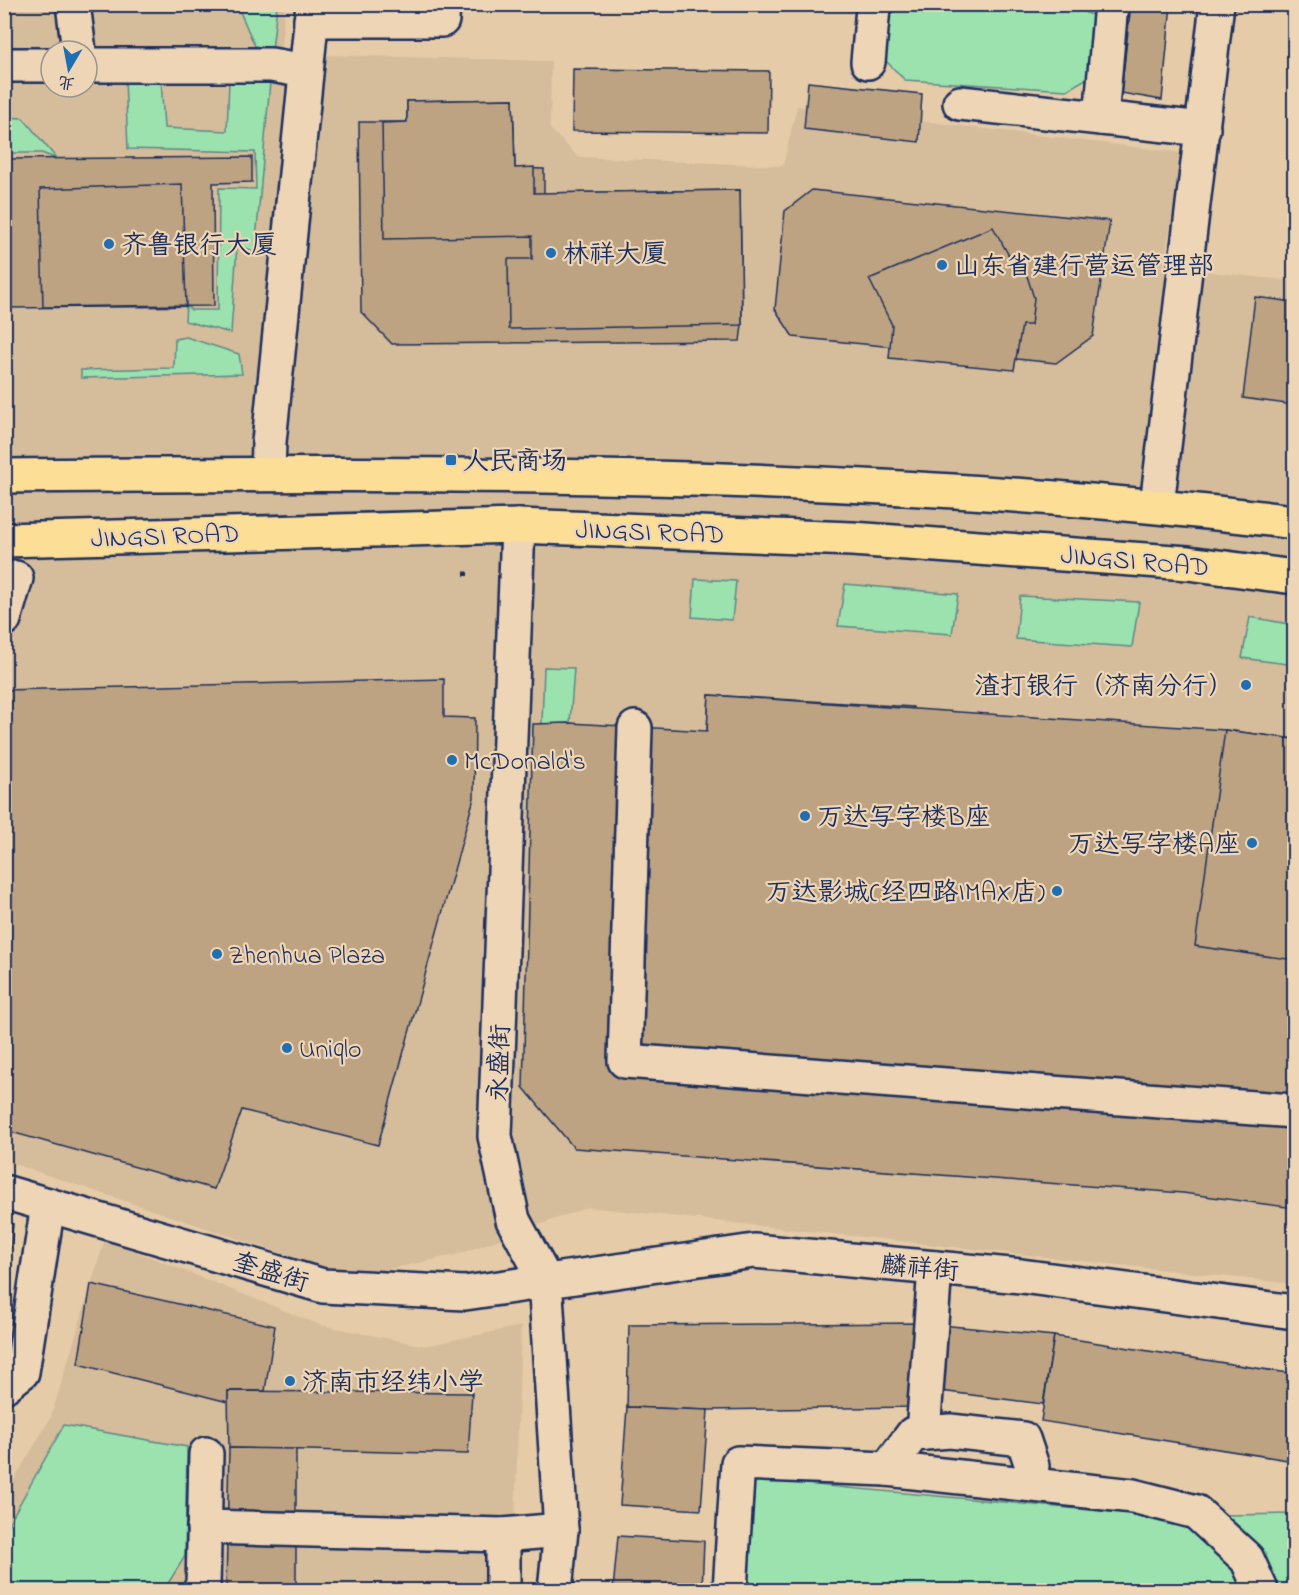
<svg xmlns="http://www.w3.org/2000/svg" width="1299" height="1595" font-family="'Indie Flower','LXGW WenKai TC',sans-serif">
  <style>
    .built { fill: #d5bc9b; fill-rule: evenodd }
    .green { fill: #9ce2af; stroke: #5c8886; stroke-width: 1.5 }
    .building { fill: #bda381; stroke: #1b2f5e; stroke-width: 1.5 }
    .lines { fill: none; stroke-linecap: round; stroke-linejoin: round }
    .minor-casing { stroke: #1b2f5e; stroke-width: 38 }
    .major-casing { stroke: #1b2f5e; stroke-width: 38 }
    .path { stroke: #1b2f5e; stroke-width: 4; stroke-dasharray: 4.5 4.5; stroke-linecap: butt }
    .minor { stroke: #edd5b5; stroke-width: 33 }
    .major { stroke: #fcde96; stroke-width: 33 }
    .poi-dot { fill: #1f6fb2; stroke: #edd5b5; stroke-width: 2 }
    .labels { text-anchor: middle; stroke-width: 4.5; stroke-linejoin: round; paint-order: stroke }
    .poi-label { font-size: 26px; fill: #1b2f5e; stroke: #edd5b5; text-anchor: start }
    .street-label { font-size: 26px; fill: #1b2f5e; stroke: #edd5b5 }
  </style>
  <rect width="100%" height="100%" fill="#e5cba7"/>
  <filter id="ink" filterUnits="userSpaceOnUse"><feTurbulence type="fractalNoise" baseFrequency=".0167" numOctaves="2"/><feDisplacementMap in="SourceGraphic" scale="12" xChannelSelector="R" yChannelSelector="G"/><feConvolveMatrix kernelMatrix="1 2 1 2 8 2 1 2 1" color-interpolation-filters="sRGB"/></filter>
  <g filter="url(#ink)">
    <!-- built -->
    <g class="built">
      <path d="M 5,5 L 285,5 L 280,54 L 551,61 L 550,129 L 578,157 L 783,166 L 797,106 L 1183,153 L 1163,267 L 1294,281 L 1294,1284 L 588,1207 L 459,1254 L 353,1277 L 5,1161 ZM 51,51 L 87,51 L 87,87 L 51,87 Z"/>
      <polygon points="105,1239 320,1325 425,1346 521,1326 513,1590 5,1590 5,1495 51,1417"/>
    </g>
    <!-- green -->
    <g class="green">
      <path d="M 1064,4 L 1092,15 L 1103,40 L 1096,73 L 1067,90 L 905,80 L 886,61 C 885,41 882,17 901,5 Z"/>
      <polygon points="237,5 277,5 272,50 255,46"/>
      <polygon points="125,78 161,79 164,128 227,131 229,81 270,82 255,251 237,246 231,333 185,321 186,305 191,310 218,310 219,188 256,189 255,152 128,149"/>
      <polygon points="5,117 23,118 57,159 42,153 5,153"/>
      <polygon points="186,337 239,354 242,374 81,378 81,370 174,368 175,339"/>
      <polygon points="695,579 736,581 732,620 692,617"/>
      <polygon points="845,584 958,594 952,634 838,626"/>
      <polygon points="1020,596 1139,602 1132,647 1016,639"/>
      <polygon points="1250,617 1294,625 1294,665 1242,658"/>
      <polygon points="544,667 574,668 570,723 542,724"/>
      <polygon points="64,1425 187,1447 185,1556 164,1590 5,1590 5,1530"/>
      <polygon points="749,1479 1156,1516 1294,1514 1294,1590 744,1590"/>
    </g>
    <!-- building -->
    <g class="building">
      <polygon points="1131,4 1171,4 1162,100 1121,93"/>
      <polygon points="573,69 769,71 768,133 572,131"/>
      <polygon points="808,82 922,94 919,142 804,129"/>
      <polygon points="513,99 515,168 544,169 544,193 740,190 742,325 740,341 392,344 361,312 359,122 407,122 407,101"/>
      <polygon points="513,99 515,168 534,167 534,193 740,190 742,325 509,329 508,259 532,259 532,236 384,239 382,123 407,122 407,101"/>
      <polygon points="252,157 252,182 213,183 214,306 4,308 4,159"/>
      <polygon points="182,184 186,305 43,307 40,189"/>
      <polygon points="812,190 1110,221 1093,336 1056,363 793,337 775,309 785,211"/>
      <polygon points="993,227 1012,261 1022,260 1034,298 1031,325 1022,325 1014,370 889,358 892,325 869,279"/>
      <polygon points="1255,297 1294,302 1294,405 1243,398"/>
      <polygon points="444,679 444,717 475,718 474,798 378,1145 242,1110 214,1189 4,1130 4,690"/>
      <polygon points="709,695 913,707 902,913 698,901"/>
      <polygon points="709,695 1225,730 1294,739 1294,1208 1183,1193 574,1148 523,1087 533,724 570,723 707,731"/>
      <polygon points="1225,730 1294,739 1294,960 1195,946"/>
      <polygon points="4,1223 13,1224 4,1315"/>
      <polygon points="91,1284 275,1326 265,1391 228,1391 228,1402 78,1364"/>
      <polygon points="921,1323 914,1407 708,1410 627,1407 629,1325"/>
      <polygon points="921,1323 1054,1336 1043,1404 917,1388"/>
      <polygon points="1054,1336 1294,1374 1294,1461 1041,1421"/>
      <polygon points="228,1391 472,1393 468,1454 229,1448"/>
      <polygon points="627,1407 708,1410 701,1510 620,1505"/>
      <polygon points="229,1448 296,1449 296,1590 226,1590"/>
      <polygon points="618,1536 704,1541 702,1590 613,1590"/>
    </g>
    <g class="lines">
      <defs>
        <g id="minor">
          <polyline points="73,4 79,51"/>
          <polyline points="311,20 442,20 443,4"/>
          <polyline points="868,62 873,8 876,4"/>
          <polyline points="4,65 51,65"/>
          <polyline points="87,65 271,65 306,71"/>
          <polyline points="960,103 1203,129"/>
          <polyline points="1101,118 1111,4"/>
          <polyline points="268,474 269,442 313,4"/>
          <polyline points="1157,505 1217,4"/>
          <polyline points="518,526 495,1136 513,1220 545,1279 561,1530 555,1590"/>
          <polyline points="4,619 16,578"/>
          <polyline points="635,728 625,1061 1294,1111"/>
          <polyline points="4,1192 323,1286 465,1293 754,1251 1021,1276 1294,1312"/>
          <polyline points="4,1386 22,1372 48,1205"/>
          <polyline points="923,1433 935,1268"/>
          <polyline points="887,1469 913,1434 950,1431 1023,1439 1032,1466"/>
          <polyline points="204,1527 503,1535 561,1530"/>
          <polyline points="200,1590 203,1587 206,1454"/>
          <polyline points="503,1590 503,1535"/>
          <polyline points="730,1590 738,1463 887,1469 1133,1496 1196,1512 1247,1559 1261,1590"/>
        </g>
        <g id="major">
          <path d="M 4,476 C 435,473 867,469 1294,522"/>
          <polyline points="4,540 518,526 852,539 1188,563 1294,577"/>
        </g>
      </defs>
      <!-- minor casing -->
      <use href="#minor" class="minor-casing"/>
      <!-- major casing -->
      <use href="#major" class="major-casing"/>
      <!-- path -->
      <polyline class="path" points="466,576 466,571"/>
      <!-- minor -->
      <use href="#minor" class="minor"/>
      <!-- major -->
      <use href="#major" class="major"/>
    </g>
  </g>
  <!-- markers -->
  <g class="poi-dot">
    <circle cx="109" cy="244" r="6"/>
    <circle cx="551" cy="253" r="6"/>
    <circle cx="942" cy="265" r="6"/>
    <rect x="445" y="454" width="12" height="12" rx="3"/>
    <circle cx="1246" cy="685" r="6"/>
    <circle cx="452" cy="760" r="6"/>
    <circle cx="805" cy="816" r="6"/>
    <circle cx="1252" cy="843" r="6"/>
    <circle cx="1057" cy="891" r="6"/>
    <circle cx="217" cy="954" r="6"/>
    <circle cx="287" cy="1048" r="6"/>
    <circle cx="290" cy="1381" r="6"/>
  </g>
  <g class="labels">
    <!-- poi labels -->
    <g class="poi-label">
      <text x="121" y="253">齐鲁银行大厦</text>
      <text x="563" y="262">林祥大厦</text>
      <text x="954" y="274">山东省建行营运管理部</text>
      <text x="463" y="469">人民商场</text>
      <text x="1234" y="694" text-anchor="end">渣打银行（济南分行）</text>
      <text x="464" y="769">McDonald's</text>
      <text x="817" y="825">万达写字楼B座</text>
      <text x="1240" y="852" text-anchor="end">万达写字楼A座</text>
      <text x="1045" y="900" text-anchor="end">万达影城(经四路IMAX店)</text>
      <text x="229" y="963">Zhenhua Plaza</text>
      <text x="299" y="1057">Uniqlo</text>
      <text x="302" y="1390">济南市经纬小学</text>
    </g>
    <!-- street labels -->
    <g class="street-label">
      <text transform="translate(650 531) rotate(2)" y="9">JINGSI ROAD</text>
      <text transform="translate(165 535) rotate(-2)" y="9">JINGSI ROAD</text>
      <text transform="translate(1135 560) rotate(5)" y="9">JINGSI ROAD</text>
      <text transform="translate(498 1063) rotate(-88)" y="9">永盛街</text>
      <text transform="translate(920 1267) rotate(5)" y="9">麟祥街</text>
      <text transform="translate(271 1271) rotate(17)" y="9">奎盛街</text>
    </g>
  </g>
  <!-- margin -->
  <rect width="1299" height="1595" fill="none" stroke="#edd5b5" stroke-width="24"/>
  <rect x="12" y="12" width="1275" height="1571" fill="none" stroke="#1b2f5e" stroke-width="2" filter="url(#ink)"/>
  <!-- north arrow -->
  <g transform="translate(69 69) rotate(190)"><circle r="28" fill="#edd5b5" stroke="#999392" stroke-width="1.5"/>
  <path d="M0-4.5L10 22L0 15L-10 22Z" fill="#1f6fb2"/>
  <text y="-9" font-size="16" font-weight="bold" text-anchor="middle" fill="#1b2f5e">北</text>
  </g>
</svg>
